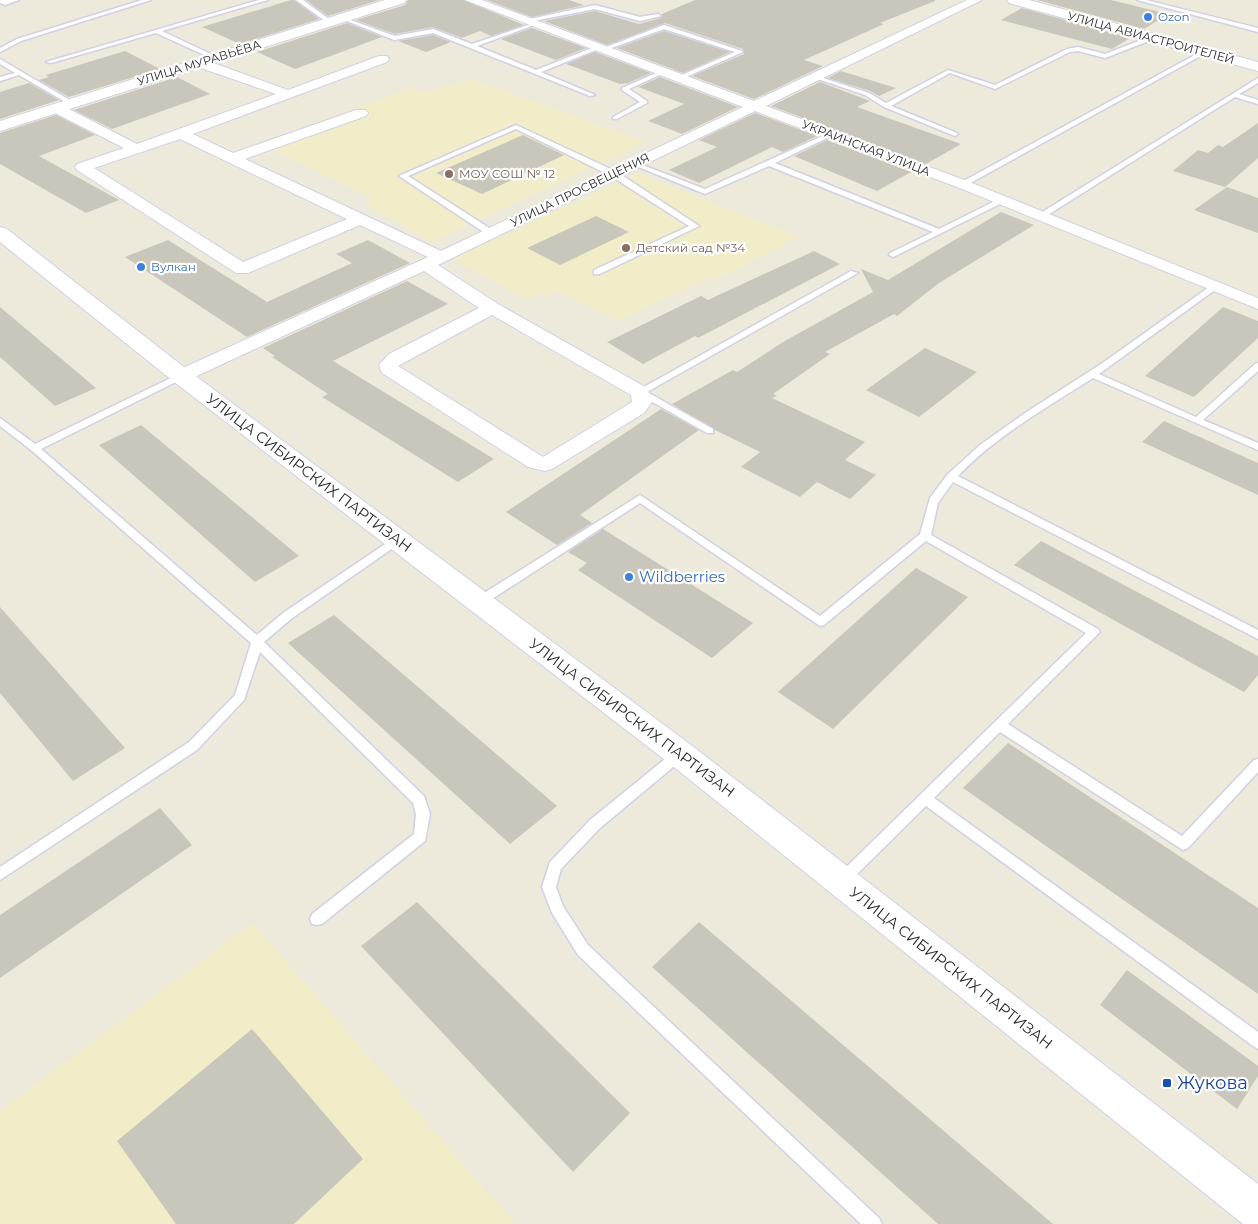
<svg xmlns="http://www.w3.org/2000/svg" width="1258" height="1224" font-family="Montserrat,sans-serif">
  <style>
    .education { fill: #f1edc9 }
    .building { fill: #c9c6bb }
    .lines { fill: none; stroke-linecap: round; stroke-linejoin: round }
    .lane-casing { stroke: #d1d0e5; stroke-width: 3 }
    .street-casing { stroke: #d1d0e5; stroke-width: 2 }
    .secondary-casing { stroke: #d1d0e5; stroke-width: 2 }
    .lane { fill: #fff; fill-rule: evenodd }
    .street { fill: #fff; fill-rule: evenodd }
    .secondary { fill: #fff; fill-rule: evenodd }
    .shop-dot { fill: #3f7fe0; stroke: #fff; stroke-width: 2 }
    .education-dot { fill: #8d6e63; stroke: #fff; stroke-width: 2 }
    .transit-dot { fill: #1a4fb4; stroke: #fff; stroke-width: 2 }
    .labels { text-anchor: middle; stroke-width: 4.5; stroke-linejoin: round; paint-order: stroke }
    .far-shop-label { font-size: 12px; fill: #366cbe; stroke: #fff; text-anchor: start }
    .far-street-label { font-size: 12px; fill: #2a2a2a; stroke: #fff }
    .far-education-label { font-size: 12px; fill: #785e54; stroke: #fff; text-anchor: start }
    .street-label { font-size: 15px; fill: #2a2a2a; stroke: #fff }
    .shop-label { font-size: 15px; fill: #366cbe; stroke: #fff; text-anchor: start }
    .near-transit-label { font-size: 18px; fill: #164399; stroke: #fff; text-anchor: start }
  </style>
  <rect width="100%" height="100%" fill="#eeeadb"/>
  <!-- education -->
  <g class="education">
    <polygon points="472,79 646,142 431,242 364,203 372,198 272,150 287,144 275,137 364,105 412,88 423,93"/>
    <polygon points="638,173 798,237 717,280 710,277 618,321 557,291 548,296 542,293 529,300 452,259"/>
    <polygon points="252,923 515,1224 0,1224 0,1111"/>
  </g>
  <!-- building -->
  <g class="building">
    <polygon points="291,0 294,0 319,19 240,44 202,27"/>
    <polygon points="306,0 379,0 328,16"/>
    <polygon points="408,0 463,0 524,25 491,36 480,31 462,38 433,27 395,34 356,20 405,5"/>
    <polygon points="487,0 569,0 584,5 532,17"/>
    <polygon points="695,0 935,0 935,1 880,23 884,24 804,60 823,66 754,99 692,76 744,54 743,49 665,23 607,45 544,21 595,11 639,24 661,18 662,14"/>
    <polygon points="1037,0 1111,0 1168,14 1144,29"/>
    <polygon points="1022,8 1130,38 1112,49 1001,20"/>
    <polygon points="347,23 382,37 295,69 257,52"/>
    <polygon points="532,28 586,48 556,60 501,39"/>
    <polygon points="664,31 730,52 683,73 617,48"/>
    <polygon points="433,35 451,42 426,52 398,41"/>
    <polygon points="125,51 160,69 69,97 39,80 49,77 46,75"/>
    <polygon points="595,52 651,73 628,83 620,84 566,64"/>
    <polygon points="841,71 896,88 879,96 870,91 828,78"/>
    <polygon points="177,77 210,94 112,129 74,110"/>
    <polygon points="660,77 738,107 682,134 648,121 684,104 638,87"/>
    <polygon points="820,82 870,101 857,107 961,144 926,164 771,106"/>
    <polygon points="29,83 59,100 0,119 0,92"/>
    <polygon points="755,113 817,136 783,152 772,147 699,183 669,170 717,147 699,140"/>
    <polygon points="56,115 95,135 39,156 119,200 86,213 0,164 0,133"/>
    <polygon points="1258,123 1258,158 1225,187 1173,171 1198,150 1208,153 1218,145 1223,147"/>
    <polygon points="523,135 564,155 482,194 436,173"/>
    <polygon points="827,140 911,172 877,191 794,156"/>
    <polygon points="1227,187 1258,198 1258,233 1194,210"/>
    <polygon points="1001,212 1034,225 939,283 897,316 894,314 825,352 830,354 773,394 777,396 772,398 865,442 845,460 876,475 850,499 817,482 800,497 741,467 760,452 715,430 672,404 733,370 737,372 783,342 873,292 861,269 888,280"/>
    <polygon points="596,216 629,232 560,265 527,248"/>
    <polygon points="168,240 267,302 352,263 336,254 368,240 410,263 247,337 125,257"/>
    <polygon points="814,251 840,264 698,338 695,336 643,364 607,342 701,296 708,300"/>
    <polygon points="407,281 448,304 333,361 494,459 458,482 322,397 328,394 272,357 275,356 263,348"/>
    <polygon points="0,307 96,388 55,406 0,357"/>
    <polygon points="1223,307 1258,321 1258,338 1194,397 1145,376"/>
    <polygon points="925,348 977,372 919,417 866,390"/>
    <polygon points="661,409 699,430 580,515 592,523 557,545 506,512"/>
    <polygon points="1164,421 1258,463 1258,495 1142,442"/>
    <polygon points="141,425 299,556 255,582 99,445"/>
    <polygon points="603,529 753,623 712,658 578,570 587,563 568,552"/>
    <polygon points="1041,541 1258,656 1258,675 1244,692 1014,565"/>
    <polygon points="916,568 968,597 833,729 778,692"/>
    <polygon points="0,607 125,748 73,781 0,693"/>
    <polygon points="334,615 557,806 510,844 288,643"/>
    <polygon points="1008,743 1258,908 1258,994 963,788"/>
    <polygon points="160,808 192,845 0,978 0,915"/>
    <polygon points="417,902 630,1113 573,1172 361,946"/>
    <polygon points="699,922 1053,1224 938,1224 652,967"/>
    <polygon points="1127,970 1258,1066 1258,1076 1237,1109 1100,1005"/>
    <polygon points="252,1029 363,1159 294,1224 176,1224 117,1141"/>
  </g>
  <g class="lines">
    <defs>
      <g id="lane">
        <polygon points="0,0 19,0 5,5 0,3"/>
        <polygon points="142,0 151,0 21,41 0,52 0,48 17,39"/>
        <polygon points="259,0 268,0 162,31 217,57 217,59 213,59 156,33 51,63 46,62"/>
        <polygon points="296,0 303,0 333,22 328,23"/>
        <polygon points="1137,0 1146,0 1258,28 1258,32"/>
        <polygon points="595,5 640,17 658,14 661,16 640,21 595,9 528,22 525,20"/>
        <polygon points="342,17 395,36 433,29 472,44 537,22 537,24 477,46 536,70 597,46 601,46 601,48 541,72 595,95 590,96 433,33 394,40 342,19"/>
        <polygon points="664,25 742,51 743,52 679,80 676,78 677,77 735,52 664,29 606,50 601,49"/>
        <polygon points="1152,36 1154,39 1105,58 1078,51 1070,52 995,89 950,73 891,106 957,133 958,134 955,136 884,107 865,95 812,77 817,76 869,93 886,103 948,70 995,85 1067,49 1078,47 1105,54"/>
        <polygon points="1204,50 1207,52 1206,53 965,186 958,184"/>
        <polygon points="0,59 73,102 74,103 69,104 19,75 0,81 0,77 15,73 0,64"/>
        <polygon points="661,71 666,72 629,89 647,101 647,103 617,119 613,119 613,117 640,102 622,90 622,88"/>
        <polygon points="1258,78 1258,83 1239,94 1258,100 1258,104 1235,97 1043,218 1036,216"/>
        <polygon points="516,125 617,172 699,226 600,274 594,274 594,270 689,226 611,176 516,129 408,176 494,231 494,235 488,235 399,176"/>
        <polygon points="829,133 832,135 831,136 775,163 939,229 999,199 1006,201 893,257 889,255 890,253 933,232 769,166 705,194 631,164 637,163 705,189"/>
        <polygon points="851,271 858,273 647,392 713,429 713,433 707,433 635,392"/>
        <path d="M 1212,285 L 1219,287 L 1099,374 L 1196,417 L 1255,364 L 1258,363 L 1258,371 L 1203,420 L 1258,443 L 1258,450 L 1093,378 C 1046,408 996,436 958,476 L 1258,630 L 1258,639 L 953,482 L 938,503 L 931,535 L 1098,629 L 1100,632 L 1008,724 L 1182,836 L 1254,760 L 1258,759 L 1258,772 L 1188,848 L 1183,850 L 1000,732 L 934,798 L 1258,1032 L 1258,1049 L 1253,1046 L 926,806 L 847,884 L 842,886 L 837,884 L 835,880 L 837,876 L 1086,633 L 926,541 L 824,625 L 820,626 L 640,503 L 489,601 L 485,602 L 479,598 L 481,595 L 640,495 L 820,616 L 920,534 L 930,498 L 947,475 L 980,445 L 1025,413 L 1104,362 Z"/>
        <polygon points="181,373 186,376 184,378 41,449 257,635 283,613 394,538 402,538 403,541 291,619 264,642 424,796 430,814 425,841 322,924 317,925 312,924 310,919 312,914 414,834 416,814 413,803 260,652 244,700 197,750 0,880 0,867 189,742 235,695 251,643 31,450 0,426 0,418 35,444"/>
        <polygon points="680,749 684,750 686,754 684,758 600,828 561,869 556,887 563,906 588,945 879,1218 882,1224 861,1224 578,955 552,913 542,887 550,862 590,820 676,750"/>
      </g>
      <path id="street" d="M 465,0 L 482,0 L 754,101 L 967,0 L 982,0 L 766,106 L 967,181 L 1258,298 L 1258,309 L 957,187 L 755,111 L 438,265 L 498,304 L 647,388 L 652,402 L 644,413 L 552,469 L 545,471 L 528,467 L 382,373 L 379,365 L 389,354 L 479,308 L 424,271 L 188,380 L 174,380 L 171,376 L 174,372 L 428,257 L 360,225 L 248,273 L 236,273 L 77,170 L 75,167 L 77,164 L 124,148 L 51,111 L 49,108 L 51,105 L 61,105 L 137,144 L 276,94 L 195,66 L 194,63 L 195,60 L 205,60 L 288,90 L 379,56 L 387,56 L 389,59 L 387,62 L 193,134 L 233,153 L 356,110 L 366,110 L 368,113 L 366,116 L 245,159 L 441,251 L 743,107 ZM 180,139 L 347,219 L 243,262 L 94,168 ZM 492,315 L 631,395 L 632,402 L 543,457 L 398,366 Z"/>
      <g id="secondary">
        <polygon points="385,0 406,0 404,3 0,131 0,121"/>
        <polygon points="1007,0 1029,0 1258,62 1258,71 1009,3"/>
        <polygon points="0,227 7,229 189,371 691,745 1258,1184 1258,1224 1243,1224 669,763 173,381 0,242"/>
      </g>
    </defs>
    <!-- lane casing -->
    <use href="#lane" class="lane-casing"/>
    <!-- street casing -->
    <use href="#street" class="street-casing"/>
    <!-- secondary casing -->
    <use href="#secondary" class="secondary-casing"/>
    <!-- lane -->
    <use href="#lane" class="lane"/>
    <!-- street -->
    <use href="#street" class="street"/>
    <!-- secondary -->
    <use href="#secondary" class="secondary"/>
  </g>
  <!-- markers -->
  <g class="shop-dot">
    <circle cx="1148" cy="17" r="5"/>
    <circle cx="141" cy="267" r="5"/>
    <circle cx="629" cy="577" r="5"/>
  </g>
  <g class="education-dot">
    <circle cx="449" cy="174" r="5"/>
    <circle cx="626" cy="248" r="5"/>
  </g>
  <rect class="transit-dot" x="1162" y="1078" width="10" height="10" rx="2.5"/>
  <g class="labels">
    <!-- far-shop labels -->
    <g class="far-shop-label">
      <text x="1158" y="21">Ozon</text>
      <text x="151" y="271">Вулкан</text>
    </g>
    <!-- far-street labels -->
    <g class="far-street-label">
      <text transform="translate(1151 38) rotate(15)" y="4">УЛИЦА АВИАСТРОИТЕЛЕЙ</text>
      <text transform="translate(199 63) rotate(-17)" y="4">УЛИЦА МУРАВЬЁВА</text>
      <text transform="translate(866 148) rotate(21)" y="4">УКРАИНСКАЯ УЛИЦА</text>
      <text transform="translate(580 190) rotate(-26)" y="4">УЛИЦА ПРОСВЕЩЕНИЯ</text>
    </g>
    <!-- far-education labels -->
    <g class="far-education-label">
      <text x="459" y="178">МОУ СОШ № 12</text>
      <text x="636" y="252">Детский сад №34</text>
    </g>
    <!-- street labels -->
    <g class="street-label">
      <text transform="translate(309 473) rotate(37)" y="5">УЛИЦА СИБИРСКИХ ПАРТИЗАН</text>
      <text transform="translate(632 718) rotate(37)" y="5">УЛИЦА СИБИРСКИХ ПАРТИЗАН</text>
      <text transform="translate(951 968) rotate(38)" y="5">УЛИЦА СИБИРСКИХ ПАРТИЗАН</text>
    </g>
    <!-- shop labels -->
    <g class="shop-label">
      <text x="639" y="582">Wildberries</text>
    </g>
    <!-- near-transit labels -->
    <g class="near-transit-label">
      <text x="1177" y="1089">Жукова</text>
    </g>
  </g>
</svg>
